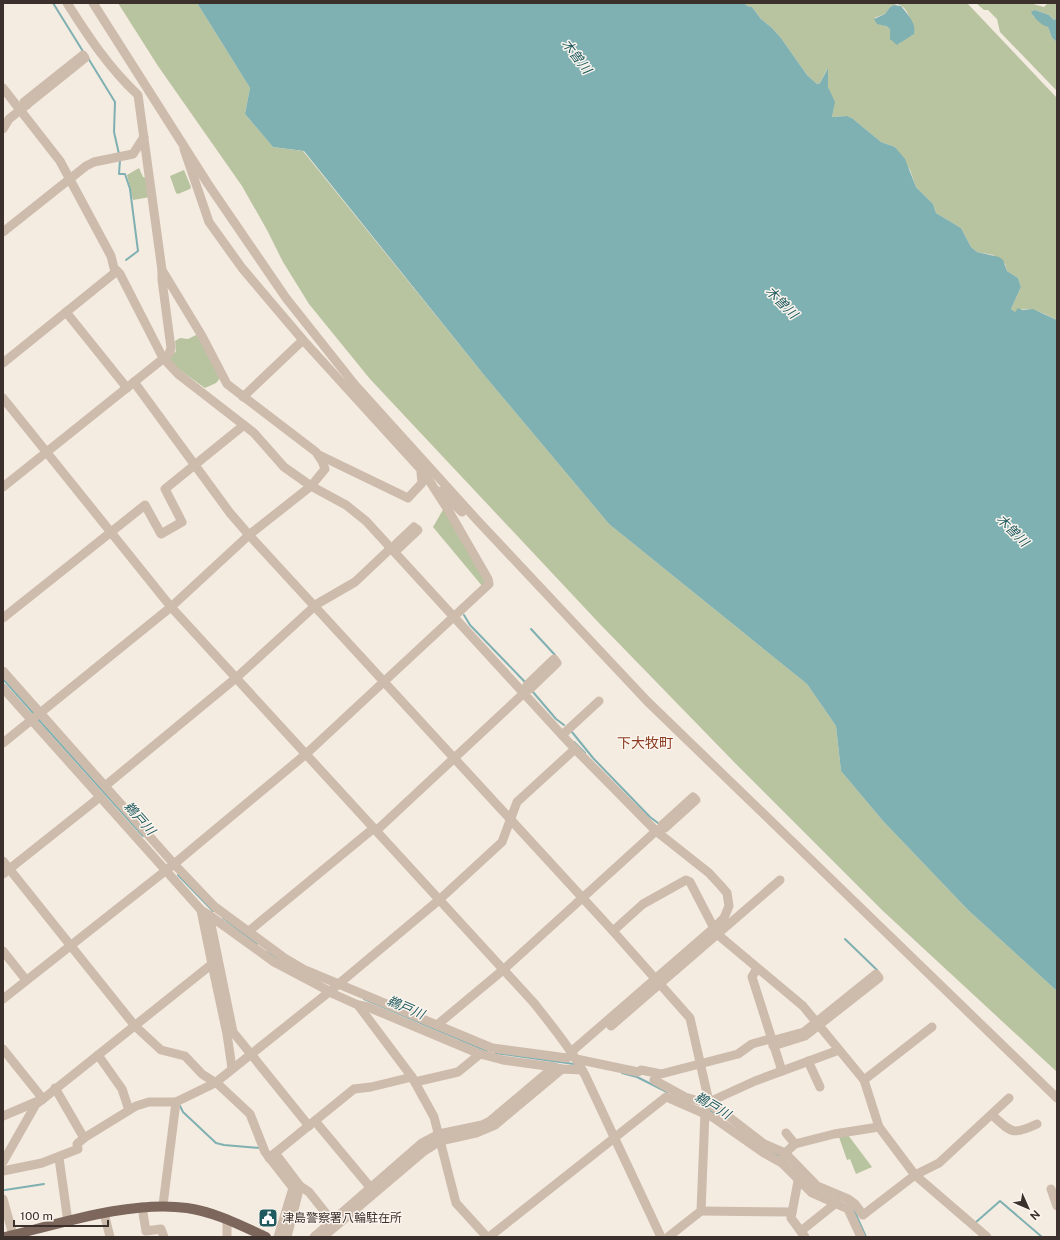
<svg xmlns="http://www.w3.org/2000/svg" width="1060" height="1240" font-family="'Public Sans','Noto Sans JP',sans-serif">
  <style>
    .green { fill: #b8c4a0; fill-rule: evenodd }
    .water { fill: #7fb0b2 }
    .lines { fill: none; stroke-linecap: round; stroke-linejoin: round }
    .stream { stroke: #7fb0b2; stroke-width: 2 }
    .minor { stroke: #cdbbac; stroke-width: 9 }
    .major { stroke: #7d675c; stroke-width: 10 }
    .labels { text-anchor: middle; stroke-width: 3; stroke-linejoin: round; paint-order: stroke }
    .poi-label { font-size: 12px; fill: #3b302b; stroke: #fbf5ee; text-anchor: start }
    .water-label { font-size: 13px; font-style: italic; fill: #1f5a5e; stroke: #fbf5ee }
    .quarter-label { font-size: 14px; fill: #8c3b22; stroke: #fbf5ee }
  </style>
  <rect width="100%" height="100%" fill="#f4ebe1"/>
  <!-- green -->
  <g class="green">
    <polygon points="118,3 197,3 250,88 245,114 273,147 303,151 484,375 609,524 807,684 836,726 841,771 883,821 968,910 1057,991 1057,1072 883,911 735,763 598,622 370,379 309,304 283,262 267,230 242,186 158,66"/>
    <path d="M 744,3 L 967,3 L 1057,98 L 1057,320 C 1043,313 1029,305 1014,312 L 1011,309 L 1021,287 L 1018,278 L 1007,271 L 1005,264 L 993,255 L 977,252 L 971,247 L 961,228 L 936,213 L 933,204 L 916,187 L 910,170 L 895,147 L 881,142 L 852,118 L 847,116 L 832,117 L 834,105 L 828,87 L 827,69 L 820,83 L 817,84 L 807,75 L 781,38 L 772,28 L 761,19 L 752,7 L 746,6 ZM 897,4 C 909,7 912,24 913,35 L 907,37 L 899,44 L 890,37 L 890,29 L 874,18 L 885,14 L 890,7 Z"/>
    <polygon points="976,3 1033,3 1033,4 1044,7 1048,3 1057,3 1057,18 1054,20 1049,15 1035,10 1033,16 1048,27 1052,38 1057,42 1057,91 1000,32 997,19 988,10 984,10"/>
    <polygon points="139,168 143,177 147,178 150,197 133,200 127,175"/>
    <polygon points="184,170 191,187 190,189 178,194 176,193 170,176"/>
    <polygon points="198,334 221,377 216,383 205,388 181,371 170,361 169,358 176,351 175,341 180,338 188,339"/>
    <polygon points="444,508 486,577 483,587 433,527"/>
    <polygon points="848,1135 872,1167 856,1174 850,1159 847,1160 839,1137"/>
  </g>
  <!-- water -->
  <g class="water">
    <polygon points="197,3 744,3 747,6 752,7 761,19 772,28 781,38 807,75 817,84 820,83 828,68 828,87 835,102 832,117 847,116 852,118 881,142 895,147 905,159 916,187 933,204 936,213 961,228 971,247 977,252 999,257 1003,260 1007,271 1018,278 1021,287 1011,309 1015,312 1018,308 1022,310 1033,309 1057,320 1057,991 968,910 883,821 841,771 836,726 807,684 609,524 484,375 304,151 273,147 245,114 250,88"/>
    <path d="M 894,5 L 901,6 C 907,14 917,23 914,34 L 897,45 L 890,39 L 890,29 L 886,26 L 877,24 L 874,19 L 885,14 L 890,7 Z"/>
    <path d="M 1035,10 L 1049,15 L 1054,20 L 1057,18 L 1057,42 L 1052,38 L 1048,27 C 1041,25 1034,18 1031,12 Z"/>
  </g>
  <g class="lines">
    <!-- stream -->
    <g class="stream">
      <polyline points="53,3 84,53"/>
      <polyline points="88,58 115,102 114,132 119,154"/>
      <polyline points="120,160 119,174 125,174 130,189 138,251 126,260"/>
      <polyline points="464,615 470,625 525,682"/>
      <polyline points="531,629 555,655"/>
      <polyline points="3,679 34,714"/>
      <polyline points="533,692 556,719 564,725"/>
      <polyline points="38,719 143,836"/>
      <polyline points="572,732 593,758 650,817 658,823"/>
      <polyline points="574,742 585,753"/>
      <polyline points="178,875 213,911"/>
      <polyline points="223,918 257,944"/>
      <polyline points="845,939 877,970"/>
      <polyline points="267,952 279,959"/>
      <polyline points="364,999 487,1051"/>
      <polyline points="495,1053 574,1064"/>
      <polyline points="622,1073 637,1077 667,1092"/>
      <polyline points="180,1106 183,1112 216,1143 224,1145 260,1148"/>
      <polyline points="708,1109 716,1115"/>
      <polyline points="773,1153 781,1157"/>
      <polyline points="5,1190 44,1184"/>
      <polyline points="854,1210 866,1237"/>
      <polyline points="975,1223 1000,1201 1042,1237"/>
    </g>
    <!-- minor -->
    <g class="minor">
      <polyline points="93,3 208,184 286,298 355,385 477,520 647,701 1057,1098"/>
      <polyline points="3,88 60,161 111,256 114,268 120,274 163,358 178,374 254,433 284,467 311,486 346,505 366,521 562,735"/>
      <polyline points="3,129 9,119 85,58 83,55 24,102 27,105"/>
      <polyline points="3,232 86,166 94,162 133,154 144,137"/>
      <polyline points="66,312 127,388"/>
      <polyline points="3,363 117,271"/>
      <polyline points="134,382 230,513 249,535 613,931 690,1018 709,1102 705,1112 701,1211 668,1237"/>
      <polyline points="243,397 303,340"/>
      <path d="M 3,398 L 171,607 L 534,1003 C 552,1026 571,1049 585,1075 L 661,1237"/>
      <polyline points="319,455 408,498 422,483 421,472"/>
      <path d="M 3,487 L 169,354 L 171,348 L 162,280 L 162,270 L 138,95 C 109,68 88,36 67,3"/>
      <polyline points="441,491 462,512"/>
      <polyline points="392,550 397,545 399,548 418,530 414,527 396,544 397,545"/>
      <polyline points="3,618 145,505 161,534 182,522 165,489 244,425"/>
      <polyline points="3,671 174,864 215,907 283,957 305,970 492,1048 567,1058 573,1054"/>
      <polyline points="3,688 201,910 212,964"/>
      <polyline points="523,691 528,687 530,689 557,663 554,659 527,685 528,687"/>
      <polyline points="3,743 171,607 249,535 311,486 325,469 322,461 316,452 227,384 202,336 162,270"/>
      <polyline points="105,786 236,678 317,604 355,582 391,548"/>
      <polyline points="376,831 524,693"/>
      <polyline points="657,832 662,827 665,828 696,800 693,797 662,825 662,827"/>
      <polyline points="3,861 135,1026 161,1050 185,1056 202,1074 219,1085 250,1114 265,1152 293,1188 278,1237"/>
      <polyline points="3,874 100,797"/>
      <polyline points="201,910 209,915 233,1032 309,1126"/>
      <polyline points="209,915 274,962 329,991"/>
      <polyline points="249,931 374,828"/>
      <polyline points="613,931 643,904 686,880 690,882 717,934 803,1006 864,1080 879,1127 915,1175 987,1237"/>
      <polyline points="3,951 26,980"/>
      <polyline points="757,968 752,977 782,1071"/>
      <polyline points="329,992 358,1005 412,1077 434,1117 456,1203 487,1237"/>
      <polyline points="3,999 174,864 306,754 489,584 488,579 450,513 425,474 303,340 242,268 209,222 184,149"/>
      <polyline points="358,1005 368,1007 480,1054 503,1060 554,1067"/>
      <polyline points="437,1025 503,970 656,831"/>
      <polyline points="611,1026 780,880"/>
      <polyline points="771,1041 804,1032 876,974 879,978 805,1036 773,1046"/>
      <polyline points="3,1049 43,1099 36,1104 3,1162"/>
      <polyline points="571,1052 714,928 724,918 729,906 727,893 721,886 709,873 656,831 575,749"/>
      <polyline points="98,1055 122,1089 129,1110"/>
      <polyline points="576,1059 638,1072 641,1070 661,1074 738,1054 752,1044 770,1039"/>
      <polyline points="808,1061 820,1087"/>
      <polyline points="654,1080 685,1097 709,1104 729,1117 764,1144 785,1153 817,1186 848,1199 855,1204 863,1215 915,1175 939,1163 1009,1098"/>
      <polyline points="864,1080 932,1027"/>
      <polyline points="415,1082 458,1072 480,1054"/>
      <polyline points="55,1088 84,1138"/>
      <polyline points="709,1102 755,1081 839,1050"/>
      <path d="M 992,1115 C 1011,1132 1012,1136 1037,1124"/>
      <polyline points="3,1116 43,1099 212,964 227,1034 232,1068"/>
      <polyline points="315,1121 370,1187"/>
      <polyline points="786,1133 795,1144"/>
      <polyline points="275,1153 300,1186"/>
      <polyline points="59,1158 68,1222"/>
      <polyline points="269,1158 354,1089 371,1087 412,1077"/>
      <polyline points="783,1158 785,1153 795,1144 834,1134 879,1127"/>
      <polyline points="3,1171 42,1163 78,1149 77,1144 84,1138 136,1106 149,1102 176,1102"/>
      <polyline points="798,1181 791,1218 805,1237"/>
      <polyline points="1051,1189 1057,1206"/>
      <polyline points="3,1199 13,1235"/>
      <polyline points="163,1205 176,1102 215,1083 329,992 439,900 502,842 517,802 575,749 562,735 599,701"/>
      <polyline points="142,1207 146,1231 161,1229 164,1237"/>
      <polyline points="701,1211 792,1212"/>
      <polyline points="104,1213 110,1237"/>
      <polyline points="801,1231 836,1203"/>
      <polyline points="227,1237 227,1219"/>
      <polyline points="287,1237 300,1186 309,1192 332,1221"/>
      <polyline points="314,1237 422,1143 439,1134 482,1125 490,1121 554,1067 562,1069"/>
      <polyline points="323,1237 423,1152 440,1141 476,1133 495,1125 562,1069 582,1070"/>
      <polyline points="489,1237 666,1097 714,1118 764,1153 782,1163 812,1193 848,1209 861,1237"/>
    </g>
    <!-- major -->
    <path class="major" d="M 5,1237 C 59,1224 131,1200 187,1208 C 215,1212 240,1225 266,1237"/>
  </g>
  <!-- icons -->
  <defs>
    <symbol id="civic-square" viewBox="-11 -11 22 22"><rect x="-9" y="-9" width="18" height="18" rx="4" fill="#1f5a5e" stroke="#fbf5ee"/><path d="M-.6-6.5H3V-4.5H.6V-3L4-1V1h2V6H-6V1h2V-1L-.6-3ZM-1.2 2.5V6h2.4V2.5Z" fill="#fff"/></symbol>
  </defs>
  <g fill-rule="evenodd">
    <use href="#civic-square" x="257" y="1207" width="22" height="22"/>
  </g>
  <g class="labels">
    <!-- poi labels -->
    <g class="poi-label">
      <text x="282" y="1222">津島警察署八輪駐在所</text>
    </g>
    <!-- water labels -->
    <g class="water-label">
      <text transform="translate(577 56) rotate(53)" y="5">木曽川</text>
      <text transform="translate(782 302) rotate(45)" y="5">木曽川</text>
      <text transform="translate(1013 530) rotate(45)" y="5">木曽川</text>
      <text transform="translate(140 818) rotate(48)" y="5">鵜戸川</text>
      <text transform="translate(406 1007) rotate(23)" y="5">鵜戸川</text>
      <text transform="translate(713 1105) rotate(31)" y="5">鵜戸川</text>
    </g>
    <!-- quarter labels -->
    <g class="quarter-label">
      <text x="645" y="748">下大牧町</text>
    </g>
  </g>
  <!-- border -->
  <rect width="1060" height="1240" fill="none" stroke="#3b302b" stroke-width="8"/>
  <!-- north arrow -->
  <g transform="translate(1028 1208) rotate(135)" stroke="#fbf5ee" stroke-width="3" paint-order="stroke">
  <path d="M0-3L7 15L0 10L-7 15Z" fill="#3b302b"/>
  <text y="-6" font-size="11" font-weight="bold" text-anchor="middle" fill="#3b302b">N</text>
  </g>
  <!-- scale -->
  <path d="M14 1220v6h94v-6" fill="none" stroke="#3b302b" stroke-width="2"/>
  <text x="20" y="1220" font-size="12" fill="#3b302b" stroke="#fbf5ee" stroke-width="3" paint-order="stroke">100 m</text>
</svg>
